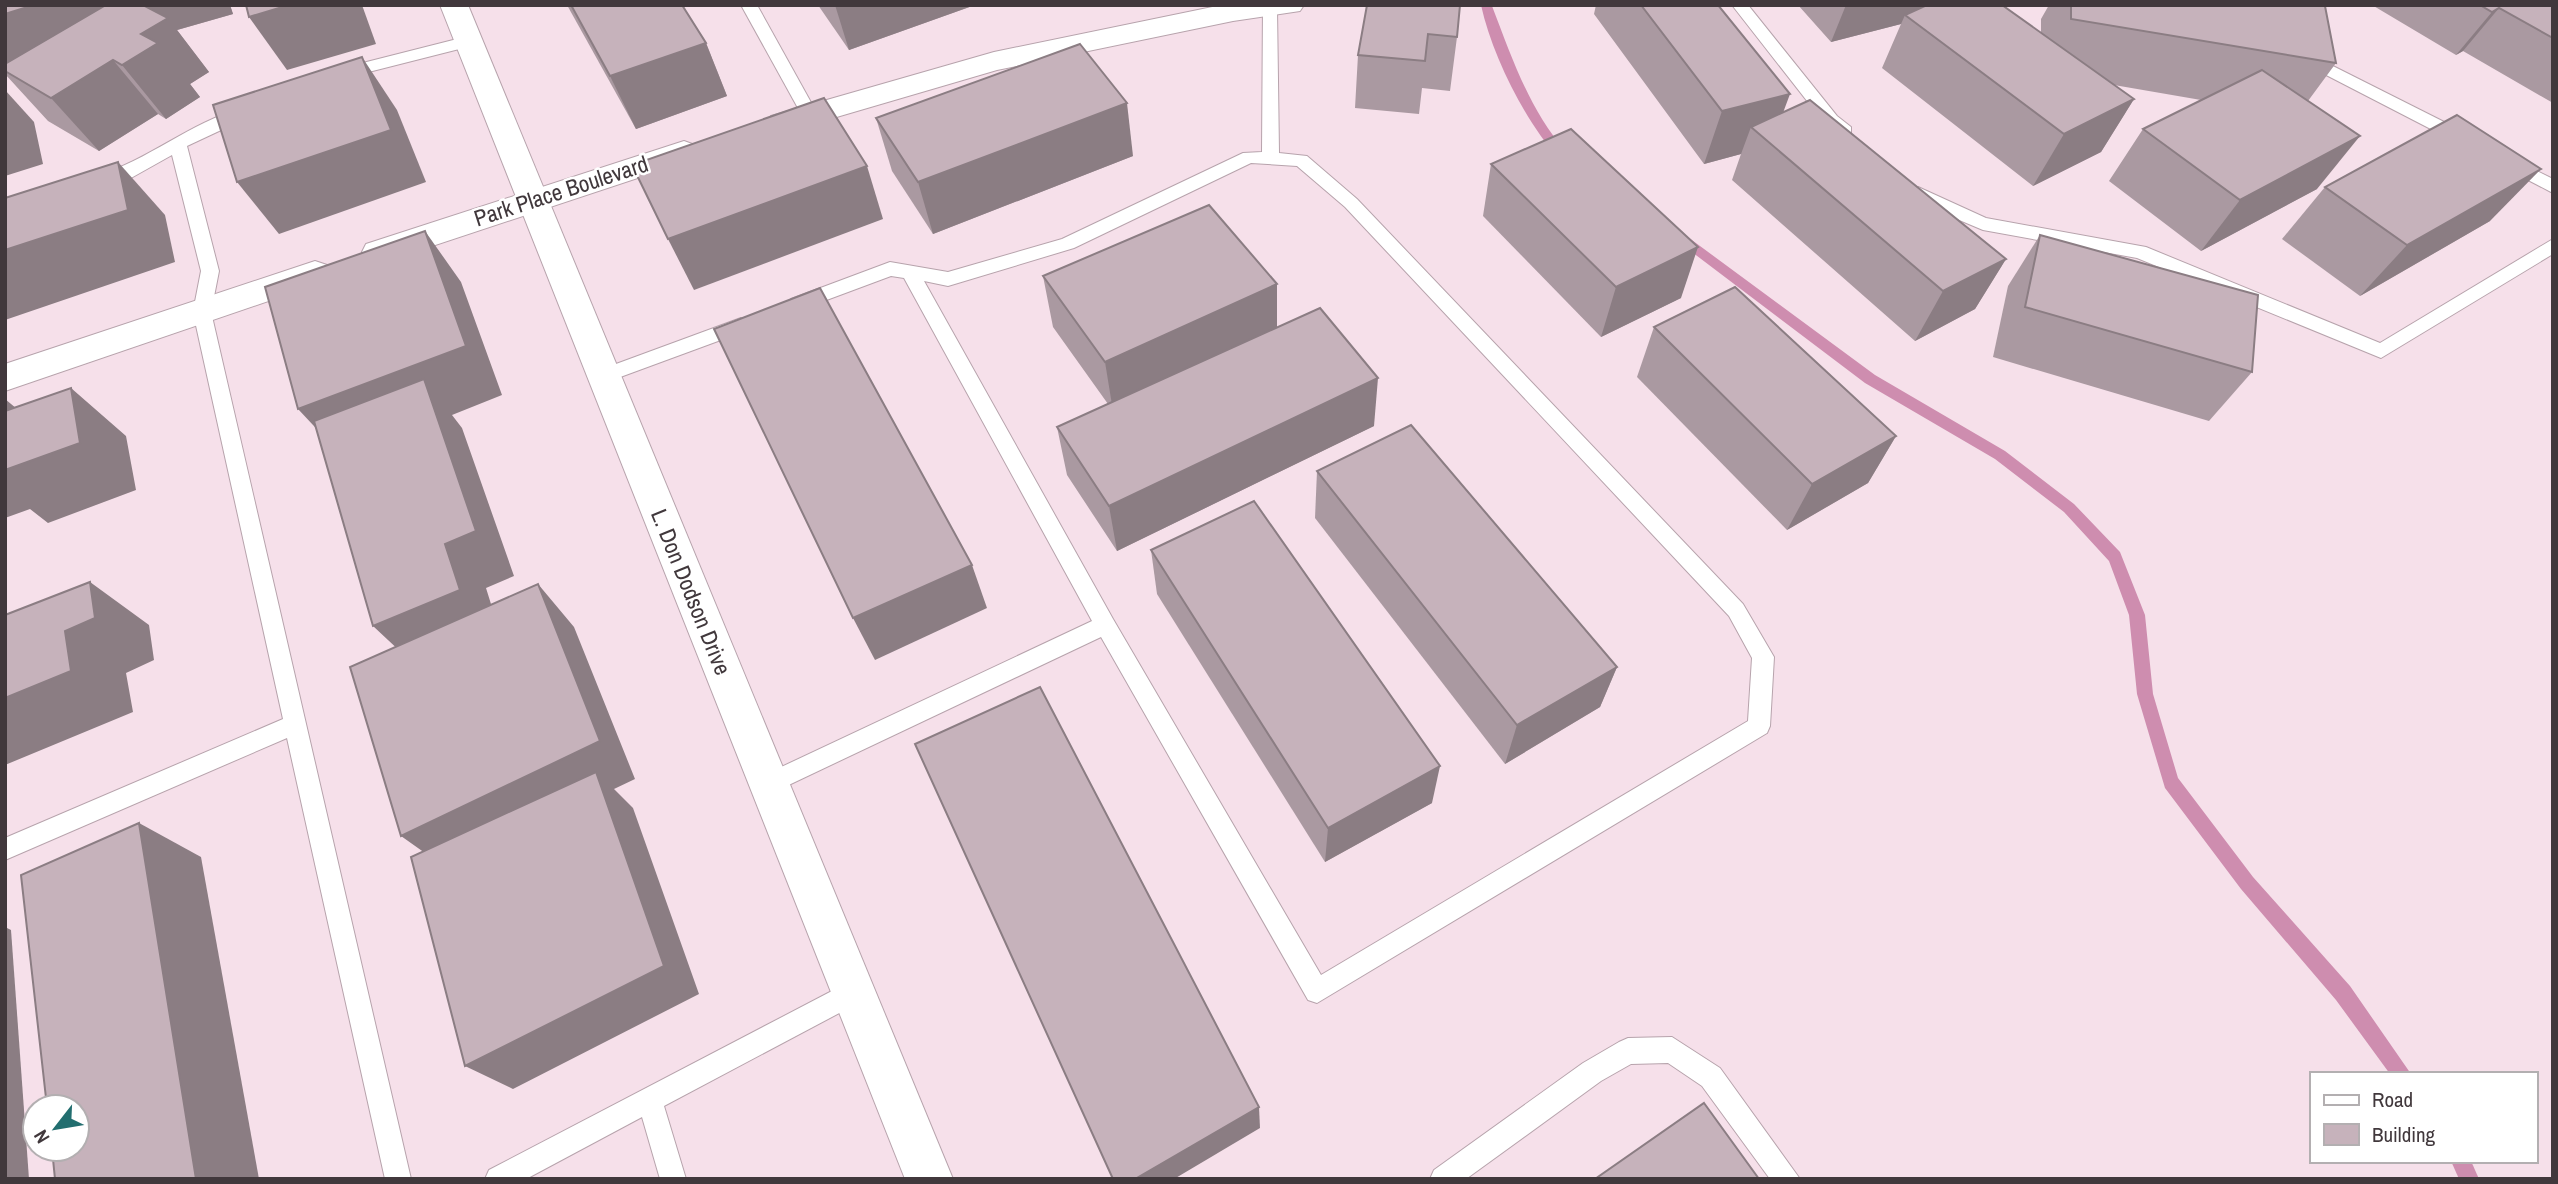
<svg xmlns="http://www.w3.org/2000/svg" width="2558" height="1184" font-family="'Archivo Narrow',sans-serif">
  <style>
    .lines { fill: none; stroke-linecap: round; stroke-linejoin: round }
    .stream { fill: #ce8daf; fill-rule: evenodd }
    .service-casing { stroke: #b7a3ac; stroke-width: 2 }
    .minor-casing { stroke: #b7a3ac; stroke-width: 2 }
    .tertiary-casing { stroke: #b7a3ac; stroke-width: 2 }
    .service { fill: #fff; fill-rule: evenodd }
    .minor { fill: #fff; fill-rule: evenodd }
    .tertiary { fill: #fff; fill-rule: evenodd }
    .wall { fill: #aa99a1 }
    .shaded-wall { fill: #8b7d83 }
    .building { fill: #c6b2bb; stroke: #8b7d83; stroke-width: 2 }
    .labels { text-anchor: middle; stroke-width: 5; stroke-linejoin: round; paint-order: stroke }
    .street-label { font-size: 23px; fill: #41383c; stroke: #fff }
  </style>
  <rect width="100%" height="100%" fill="#f6e0ea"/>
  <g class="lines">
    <!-- stream -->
    <g class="stream">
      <path d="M 1481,5 L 1492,6 C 1512,58 1529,109 1566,152 L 1566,158 L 1558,158 C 1524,119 1492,55 1481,5 Z"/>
      <polygon points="1681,232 1875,375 2005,451 2074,504 2120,552 2145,615 2153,694 2178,778 2253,877 2350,986 2411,1074 2390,1074 2336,1000 2241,889 2165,788 2137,694 2129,615 2109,561 2064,512 1995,459 1865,383 1676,240 1676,234"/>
      <polygon points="2451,1161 2471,1161 2479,1179 2459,1179"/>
    </g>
    <defs>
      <g id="service">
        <polygon points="741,5 757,5 818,115 816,119 804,119"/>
        <path d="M 1263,5 L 1277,8 L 1279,153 L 1307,156 L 1357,199 L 1743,604 L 1774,657 L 1770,726 L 1767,733 L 1317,1003 L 1308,1000 L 1101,637 L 776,791 L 768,795 L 760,791 L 757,784 L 760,777 L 1092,621 L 904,278 L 891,276 L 797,311 L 788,304 L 791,299 L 890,262 L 948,272 L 1062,239 L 1243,153 L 1262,152 ZM 1251,163 L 1297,166 L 1345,207 L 1729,616 L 1752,658 L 1748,721 L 1321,975 L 1113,619 L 924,281 L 948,286 L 1074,248 Z"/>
        <polygon points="1732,5 1748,5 1837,116 1851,127 1851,135 1839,135 1825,124"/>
        <polygon points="469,36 475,37 475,45 341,79 333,74 335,70"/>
        <polygon points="2307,53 2468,134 2470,138 2468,142 2456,142 2301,62 2301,54"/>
        <path d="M 243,108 L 251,113 L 249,117 L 187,146 L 219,271 L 211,312 L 411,1179 L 385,1179 L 287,738 L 5,860 L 5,838 L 283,719 L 193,312 L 201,271 L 172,155 L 131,178 L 102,186 L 93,180 L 96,176 C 148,161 190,122 243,108 Z"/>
        <polygon points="2509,157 2553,179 2553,193 2503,167 2501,163"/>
        <polygon points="1918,187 1986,218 2146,247 2380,343 2553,239 2553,254 2381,358 2137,258 1983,230 1919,203 1909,193"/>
        <polygon points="741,318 750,325 748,330 604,383 595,376 597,371"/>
        <polygon points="853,980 862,983 865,992 862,1001 664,1106 686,1179 660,1179 642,1117 526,1179 485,1179 489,1170"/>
        <polygon points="1672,1037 1720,1068 1800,1179 1770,1179 1702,1086 1668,1063 1631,1064 1601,1081 1466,1179 1430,1179 1434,1170 1583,1063 1619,1042 1628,1038"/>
      </g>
      <g id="minor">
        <polygon points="1222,5 1304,5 1300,11 1233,21 997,70 782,133 771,130 767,123 771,116 994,52"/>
        <polygon points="684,141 695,145 699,152 695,159 378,264 366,260 362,252 366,244"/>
        <polygon points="315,261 327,265 331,273 327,281 5,391 5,364"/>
      </g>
      <polygon id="tertiary" points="440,5 468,5 953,1179 905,1179"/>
    </defs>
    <!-- service casing -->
    <use href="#service" class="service-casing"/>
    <!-- minor casing -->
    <use href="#minor" class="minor-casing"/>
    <!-- tertiary casing -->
    <use href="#tertiary" class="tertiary-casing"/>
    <!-- service -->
    <use href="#service" class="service"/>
    <!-- minor -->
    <use href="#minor" class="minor"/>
    <!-- tertiary -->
    <use href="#tertiary" class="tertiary"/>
  </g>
  <!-- wall -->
  <g class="wall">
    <polygon points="5,5 230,5 233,14 177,30 209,72 190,84 200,97 166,119 158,114 99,151 48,121 5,74 5,64 7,63 5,61"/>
    <polygon points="567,5 682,5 706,43 727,96 636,129"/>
    <polygon points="818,5 975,5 849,50"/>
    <polygon points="1367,5 1457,37 1450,91 1422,88 1419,114 1355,108 1358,55"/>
    <polygon points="1596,5 1718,5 1783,112 2006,259 1975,309 1915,341 1732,180 1741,154 1704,164 1594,14"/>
    <polygon points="1798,5 2002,5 2041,33 2041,19 2049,5 2321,5 2336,63 2308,101 2317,189 2201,251 2109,181 2143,129 2201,100 2114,85 2134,99 2101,152 2033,186 1882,68 1901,24 1831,42"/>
    <polygon points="2372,5 2553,5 2553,103 2463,51 2456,55"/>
    <polygon points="876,118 1133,156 933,234 892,171"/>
    <polygon points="1491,164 1681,298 1601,337 1483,216"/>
    <polygon points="2325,187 2490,221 2360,296 2282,239"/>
    <polygon points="2040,235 2252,372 2209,421 1993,357 2008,286"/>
    <polygon points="1043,276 1277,328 1374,426 1117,551 1067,475 1057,427 1108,404 1053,327"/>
    <polygon points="1654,327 1896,436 1868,483 1787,530 1637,377"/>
    <polygon points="1317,471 1617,667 1600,707 1505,764 1315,518"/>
    <polygon points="1151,550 1432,803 1325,862 1157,594"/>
  </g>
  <!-- shaded-wall -->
  <g class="shaded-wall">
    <polygon points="34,5 230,5 233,14 177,30 209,72 190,84 200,97 166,119 122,65 152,47 20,77 5,61 5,14"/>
    <polygon points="289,5 362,5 376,44 287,70 249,17"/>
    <polygon points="835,5 975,5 849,50"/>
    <polygon points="1846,5 1975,5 1905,15 1901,24 1831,42"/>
    <polygon points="2499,8 2463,51 2456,55 2492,12"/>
    <polygon points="706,43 727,96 636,129 610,76"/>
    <polygon points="362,57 397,110 426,182 279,234 237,182"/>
    <polygon points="113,60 158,114 99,151 51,98"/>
    <polygon points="5,90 34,122 43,164 5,176"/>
    <polygon points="1790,94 1771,145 1751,127 1741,154 1704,164 1722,111"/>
    <polygon points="2134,99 2101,152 2033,186 2064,134"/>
    <polygon points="1127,103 1133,156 933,234 918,182"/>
    <polygon points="2360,136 2317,189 2201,251 2240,200"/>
    <polygon points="118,162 165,215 175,262 5,320 5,250"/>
    <polygon points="867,166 883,219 694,290 668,239"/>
    <polygon points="2541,169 2490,221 2360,296 2407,245"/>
    <polygon points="425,231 461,282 502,395 452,415 462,428 514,576 486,588 500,633 418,668 373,626 343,457 298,409"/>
    <polygon points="1698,247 1681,298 1601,337 1616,287"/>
    <polygon points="2006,259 1975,309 1915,341 1943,291"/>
    <polygon points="1277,284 1277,335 1113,411 1105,362"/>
    <polygon points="1378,378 1374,426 1117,551 1109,506"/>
    <polygon points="71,388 126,436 136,490 48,523 30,509 5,518 5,399 46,433"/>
    <polygon points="1896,436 1868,483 1787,530 1812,484"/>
    <polygon points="972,565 987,608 875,660 853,618"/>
    <polygon points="90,582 149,625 154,660 126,673 133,712 5,765 5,698 65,631"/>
    <polygon points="538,584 574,627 635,779 614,789 633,808 699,994 513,1089 465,1066 449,870 401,836"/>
    <polygon points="1617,667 1600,707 1505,764 1517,725"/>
    <polygon points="1440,766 1432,803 1325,862 1328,828"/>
    <polygon points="139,823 201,857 259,1179 196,1179"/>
    <polygon points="5,927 11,930 29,1179 5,1179"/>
    <polygon points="1259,1107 1260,1128 1174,1179 1135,1179"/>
  </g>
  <!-- building -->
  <g class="building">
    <polygon points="5,5 34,5 5,14"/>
    <polygon points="106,5 143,5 168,18 141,34 158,43 122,65 113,60 51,98 5,71 5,64"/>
    <polygon points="246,5 289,5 249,17"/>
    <polygon points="571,5 682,5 706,43 610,76"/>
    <polygon points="1367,5 1460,5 1457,37 1428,34 1425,61 1358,55"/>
    <polygon points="1641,5 1718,5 1790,94 1722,111"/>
    <polygon points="1927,5 2002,5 2134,99 2064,134 1905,15"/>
    <polygon points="2071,5 2325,6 2336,63 2071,19"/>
    <polygon points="2480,5 2553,5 2553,38 2499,8 2492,12"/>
    <polygon points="1080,44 1127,103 918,182 876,118"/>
    <polygon points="362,57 391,130 237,182 213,105"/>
    <polygon points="2262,70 2360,136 2240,200 2143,129"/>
    <polygon points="824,98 867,166 668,239 632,165"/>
    <polygon points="1810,100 2006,259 1943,291 1751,127"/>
    <polygon points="2457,115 2541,169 2407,245 2325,187"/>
    <polygon points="1571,129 1698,247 1616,287 1491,164"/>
    <polygon points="118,162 128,210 5,250 5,198"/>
    <polygon points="1209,205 1277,284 1105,362 1043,276"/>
    <polygon points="425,231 466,346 298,409 265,287"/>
    <polygon points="2040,235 2258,295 2252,372 2025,307"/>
    <polygon points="1735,287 1896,436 1812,484 1654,327"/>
    <polygon points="820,288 972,565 853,618 714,329"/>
    <polygon points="1320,308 1378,378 1109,506 1057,427"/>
    <polygon points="424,379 476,531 445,544 460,590 373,626 314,421"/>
    <polygon points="71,388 80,443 5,470 5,411"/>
    <polygon points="1411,425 1617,667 1517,725 1317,471"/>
    <polygon points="1254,501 1440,766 1328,828 1151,550"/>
    <polygon points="90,582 95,618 65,631 71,671 5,698 5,615"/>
    <polygon points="538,584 600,741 401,836 350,667"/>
    <polygon points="1040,687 1259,1107 1135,1179 1113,1179 915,744"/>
    <polygon points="596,772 664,966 465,1066 411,857"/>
    <polygon points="139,823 196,1179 55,1179 52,1149 77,1149 77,1107 47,1107 21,875"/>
    <polygon points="1704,1103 1759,1179 1595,1179"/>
  </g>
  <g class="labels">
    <!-- street labels -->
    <g class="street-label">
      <text transform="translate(561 191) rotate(-18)" y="8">Park Place Boulevard</text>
      <text transform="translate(691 592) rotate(68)" y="8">L. Don Dodson Drive</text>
    </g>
  </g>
  <!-- border -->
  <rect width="2558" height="1184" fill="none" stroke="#41383c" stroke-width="14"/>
  <!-- legend -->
  <rect x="2310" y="1072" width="228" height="91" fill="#ffffff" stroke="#b3afb1" stroke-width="2"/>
  <rect x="2324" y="1095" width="35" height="10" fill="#ffffff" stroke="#b3afb1" stroke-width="2"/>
  <text x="2372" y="1107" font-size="21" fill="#41383c">Road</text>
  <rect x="2324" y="1124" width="35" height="21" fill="#c6b2bb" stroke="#b3afb1" stroke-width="2"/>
  <text x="2372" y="1142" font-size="21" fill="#41383c">Building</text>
  <!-- north arrow -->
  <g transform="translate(56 1128) rotate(239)"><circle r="33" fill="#ffffff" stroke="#b3afb1" stroke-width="2"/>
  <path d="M0-5L12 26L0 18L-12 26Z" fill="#226e6f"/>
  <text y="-10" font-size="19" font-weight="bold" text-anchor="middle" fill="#41383c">N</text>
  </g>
</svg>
